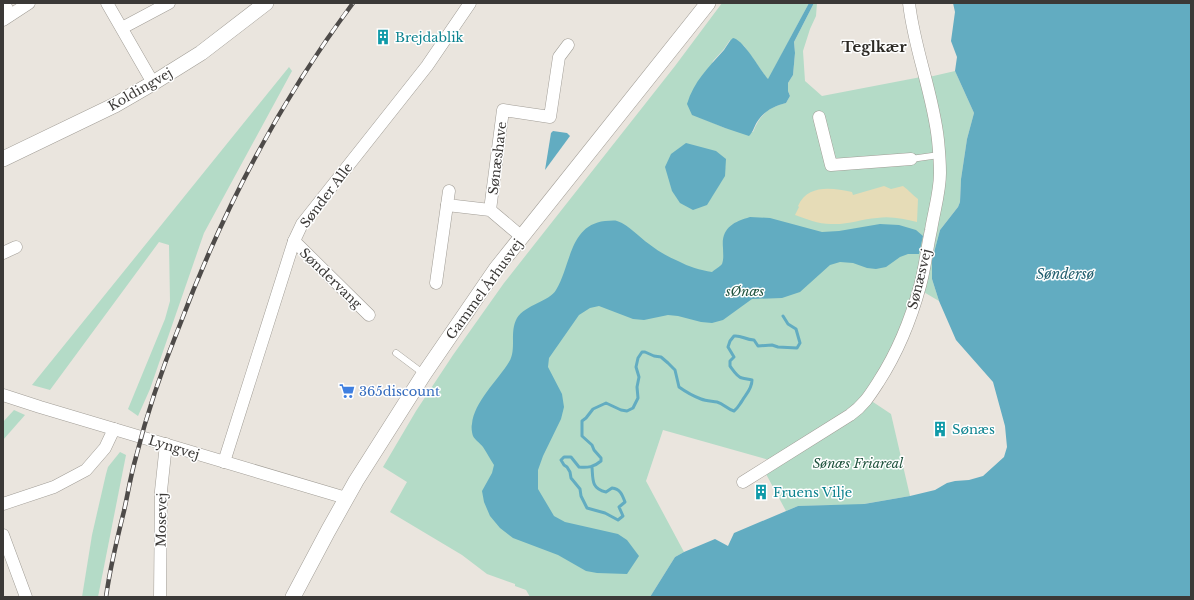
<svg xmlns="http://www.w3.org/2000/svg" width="1194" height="600" font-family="'Libre Baskerville',serif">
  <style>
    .green { fill: #b4dbc7 }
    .sand { fill: #e6dcb7 }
    .water { fill: #62acc1 }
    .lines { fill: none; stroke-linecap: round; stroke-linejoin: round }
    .stream { stroke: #62acc1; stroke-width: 3 }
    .service-casing { stroke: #a19d96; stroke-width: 7 }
    .minor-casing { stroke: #a19d96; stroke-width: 13 }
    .tertiary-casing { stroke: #a19d96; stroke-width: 16 }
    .service { stroke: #fff; stroke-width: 6 }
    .minor { stroke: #fff; stroke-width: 12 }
    .tertiary { stroke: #fff; stroke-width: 15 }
    .rail-casing { stroke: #4e4b49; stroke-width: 4.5 }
    .rail { stroke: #fff; stroke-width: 3; stroke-dasharray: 9; stroke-linecap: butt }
    .labels { text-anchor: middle; stroke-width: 3; stroke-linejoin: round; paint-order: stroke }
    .culture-label { font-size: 13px; fill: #0d838f; stroke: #fff; text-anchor: start }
    .street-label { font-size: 13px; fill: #3b3937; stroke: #fff }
    .park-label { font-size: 13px; font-style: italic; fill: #20533e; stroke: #fff }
    .shop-label { font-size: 13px; fill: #366cbe; stroke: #fff; text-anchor: start }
    .water-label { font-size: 14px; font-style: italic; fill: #246070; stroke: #fff }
    .quarter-label { font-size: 15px; font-weight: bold; fill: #2c2924; stroke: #fff }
  </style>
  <rect width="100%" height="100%" fill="#eae5de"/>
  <!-- green -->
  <g class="green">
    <path d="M 722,3 L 809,3 L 768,80 L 744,46 L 730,40 L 724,49 L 713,61 L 692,114 L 725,128 L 753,132 C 760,115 768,107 786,103 L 790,96 L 788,91 L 788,83 L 793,75 L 795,53 L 794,42 L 814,3 L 817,3 L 816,16 L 810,29 L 803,51 L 805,81 L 822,96 L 921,77 L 926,90 L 937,175 L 917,281 L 903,327 L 863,400 L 769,460 L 663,430 L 646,481 L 684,552 L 675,557 L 650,597 L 530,597 L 526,590 L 515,586 L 515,584 L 487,574 L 462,555 L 390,512 L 407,482 L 383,467 L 416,411 L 453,355 L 504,283 L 675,66 Z"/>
    <polygon points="289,67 292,71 204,233 150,389 138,416 128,409 165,319 170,301 169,245 159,242 50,390 32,385"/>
    <polygon points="955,71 974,113 967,139 961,179 960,202 958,207 940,230 932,260 932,279 939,301 922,291 942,178 929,77"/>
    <polygon points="870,400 891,414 910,496 858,505 798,506 786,511 766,474"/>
    <polygon points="14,410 25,415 3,440 3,422"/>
    <polygon points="120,452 126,455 98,597 82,597 92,535 106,474 108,467"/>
  </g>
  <!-- sand -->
  <path class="sand" d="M 884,186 L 891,189 L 903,186 C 909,190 912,195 918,199 L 917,222 C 904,219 891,216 877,218 C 862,219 847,225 831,224 C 818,224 806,219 795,215 L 799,207 L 798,206 C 808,184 832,188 852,192 L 853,195 Z"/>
  <!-- water -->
  <g class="water">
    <path d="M 809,3 L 814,3 L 794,42 L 795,53 L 793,75 L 788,83 L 788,91 L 790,96 L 786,103 C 774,106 764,111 757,122 C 754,127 753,132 749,136 L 725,128 L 692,115 L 687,104 C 694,81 708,68 724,50 C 727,46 729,41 733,38 C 744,40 760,70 768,79 Z"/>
    <polygon points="953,3 1191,3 1191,597 650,597 675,557 684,552 715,539 728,546 734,533 798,506 864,504 910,496 935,490 947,483 955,481 969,480 983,476 1004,457 1007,447 1005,426 993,382 956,340 939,301 932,279 932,260 940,230 958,207 960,202 961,179 967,139 974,113 955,71 957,57 951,41 955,12"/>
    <polygon points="553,131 567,133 570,136 545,170 551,133"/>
    <polygon points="686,143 716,151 726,159 725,176 707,205 693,210 680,203 672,191 665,167 671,154"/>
    <path d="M 750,217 L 770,218 L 822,232 L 839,231 L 880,224 L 899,225 L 916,230 L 923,236 L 919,254 L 908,254 L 900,257 L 886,267 L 876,269 L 867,268 L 853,263 L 840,262 L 830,265 L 800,292 L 782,298 L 752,299 L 723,320 L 712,323 L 701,322 L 678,316 L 668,315 L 644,320 L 633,319 L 599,306 L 590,308 L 579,315 L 549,358 L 548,367 L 562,394 L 564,407 L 561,419 L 543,456 L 538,470 L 538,489 L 554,516 L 565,522 L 618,534 L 627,540 L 639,556 L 627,574 L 597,573 L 586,571 L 558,555 L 513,538 L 500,528 L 490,516 L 484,502 L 482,491 L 492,473 L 494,465 C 490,459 487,453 483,447 C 480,443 475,440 473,436 C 472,433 471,427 472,424 C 474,402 498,380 509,362 C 517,349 509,332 517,318 C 525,305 550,301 556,290 C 571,266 569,225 605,221 C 609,221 614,220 617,221 C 629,225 639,237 649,244 C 658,251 668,257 678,261 C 689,267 700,270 712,272 C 715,269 720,267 722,264 C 724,259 723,253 723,248 C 721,228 733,222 750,217 Z"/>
  </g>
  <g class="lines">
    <!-- stream -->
    <path class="stream" d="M 592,467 C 593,479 591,489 606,492 L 612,488 C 620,489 622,494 625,502 L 619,507 L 623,516 L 618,520 L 605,513 L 587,508 L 581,496 L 580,489 L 571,478 L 570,472 L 567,467 L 564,465 L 561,460 L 564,457 L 571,457 L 579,467 C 588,468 594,467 601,461 L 601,458 L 594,450 L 592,445 L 582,436 L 582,421 L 586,418 L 593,409 L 606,403 L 621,410 L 627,411 L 633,408 L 638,398 L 637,387 L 639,377 L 636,367 L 638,358 L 642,352 L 645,352 L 654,356 L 661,357 L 668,363 L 675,370 L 679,387 C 686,392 693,396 701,399 C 706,401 712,401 717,402 C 724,404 727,409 734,411 C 738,408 739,405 742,401 C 746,394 752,389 752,380 C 748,379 746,379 742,378 C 737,377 733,370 730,366 L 730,361 L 734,357 L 728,347 L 730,341 L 734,336 C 742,335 745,340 754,340 L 758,346 L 772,345 L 778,347 L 797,348 L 800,343 L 796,329 L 788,324 L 783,316"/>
    <defs>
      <g id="service">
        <polyline points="911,159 939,155"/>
        <polyline points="396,353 424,374"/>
      </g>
      <g id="minor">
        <polyline points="4,3 10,15"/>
        <polyline points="107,3 153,83"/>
        <polyline points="3,20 29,3"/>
        <polyline points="122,28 169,3"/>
        <polyline points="819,117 831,165 911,159"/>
        <polyline points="449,191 447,205 490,210 522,237"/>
        <polyline points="490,210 503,110 550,117 559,57 568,45"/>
        <polyline points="294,241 369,315"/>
        <polyline points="3,253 16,247"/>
        <polyline points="436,283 447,205"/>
        <polyline points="3,395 40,407 346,498"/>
        <polyline points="224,462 294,241 302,224 427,66 470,3"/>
        <path d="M 743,482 L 850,415 C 864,405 870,395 879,381 C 897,353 911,319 920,286 C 925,268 927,248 931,230 C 934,211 940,192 940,173 C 940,162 939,150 938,140 C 933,93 914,49 909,3"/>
        <polyline points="3,504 54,487 86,470 105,448 114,429"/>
        <polyline points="3,535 26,597"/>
        <polyline points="160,597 161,491 166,444"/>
      </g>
      <g id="tertiary">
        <polyline points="3,159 115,105 153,83 201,53 266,3"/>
        <polyline points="293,597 328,531 356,481 424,374 496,269 708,3"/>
      </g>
    </defs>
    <!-- service casing -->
    <use href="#service" class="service-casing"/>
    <!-- minor casing -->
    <use href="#minor" class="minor-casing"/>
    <!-- tertiary casing -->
    <use href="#tertiary" class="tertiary-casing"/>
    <!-- service -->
    <use href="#service" class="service"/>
    <!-- minor -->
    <use href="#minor" class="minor"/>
    <!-- tertiary -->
    <use href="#tertiary" class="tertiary"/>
    <defs>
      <path id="rail" d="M 106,597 C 110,568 117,539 124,511 C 128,493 131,474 136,457 C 147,413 162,369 179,327 C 222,212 280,101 353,3"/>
    </defs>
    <!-- rail casing -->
    <use href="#rail" class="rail-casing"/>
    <!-- rail -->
    <use href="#rail" class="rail"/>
  </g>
  <!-- icons -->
  <defs>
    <symbol id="building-bare" viewBox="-9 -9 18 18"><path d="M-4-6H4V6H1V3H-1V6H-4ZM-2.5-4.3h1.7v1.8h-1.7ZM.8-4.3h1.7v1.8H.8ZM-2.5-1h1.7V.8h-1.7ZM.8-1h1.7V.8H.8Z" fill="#0f9aa8" stroke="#fff" stroke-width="2.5" paint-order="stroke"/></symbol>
    <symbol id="supermarket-bare" viewBox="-9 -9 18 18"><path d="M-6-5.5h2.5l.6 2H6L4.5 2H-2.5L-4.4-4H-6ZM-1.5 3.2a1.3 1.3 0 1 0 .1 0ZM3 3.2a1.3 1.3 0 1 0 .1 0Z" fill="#3f7fe0" stroke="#fff" stroke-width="2.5" paint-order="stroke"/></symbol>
  </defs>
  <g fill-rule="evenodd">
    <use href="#building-bare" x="372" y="26" width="22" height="22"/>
    <use href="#supermarket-bare" x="336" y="380" width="22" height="22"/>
    <use href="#building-bare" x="929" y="418" width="22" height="22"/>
    <use href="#building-bare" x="750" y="481" width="22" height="22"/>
  </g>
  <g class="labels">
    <!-- culture labels -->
    <g class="culture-label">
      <text x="395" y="42">Brejdablik</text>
      <text x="952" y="434">Sønæs</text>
      <text x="773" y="497">Fruens Vilje</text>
    </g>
    <!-- street labels -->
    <g class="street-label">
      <text transform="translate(140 89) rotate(-30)" y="5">Koldingvej</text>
      <text transform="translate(497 158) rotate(-83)" y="5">Sønæshave</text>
      <text transform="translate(326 195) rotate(-53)" y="5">Sønder Alle</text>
      <text transform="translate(331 278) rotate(44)" y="5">Søndervang</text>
      <text transform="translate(919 279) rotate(-76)" y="5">Sønæsvej</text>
      <text transform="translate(484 289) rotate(-54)" y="5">Gammel Århusvej</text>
      <text transform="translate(174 447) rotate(17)" y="5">Lyngvej</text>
      <text transform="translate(161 520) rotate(-89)" y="5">Mosevej</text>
    </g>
    <!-- park labels -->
    <g class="park-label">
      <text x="745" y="296">sØnæs</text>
      <text x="858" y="468">Sønæs Friareal</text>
    </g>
    <!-- shop labels -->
    <g class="shop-label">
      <text x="359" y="396">365discount</text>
    </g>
    <!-- water labels -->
    <g class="water-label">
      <text x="1065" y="279">Søndersø</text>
    </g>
    <!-- quarter labels -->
    <g class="quarter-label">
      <text x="874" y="52">Teglkær</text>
    </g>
  </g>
  <!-- border -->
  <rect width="1194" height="600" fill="none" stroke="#3b3937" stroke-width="8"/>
</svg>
